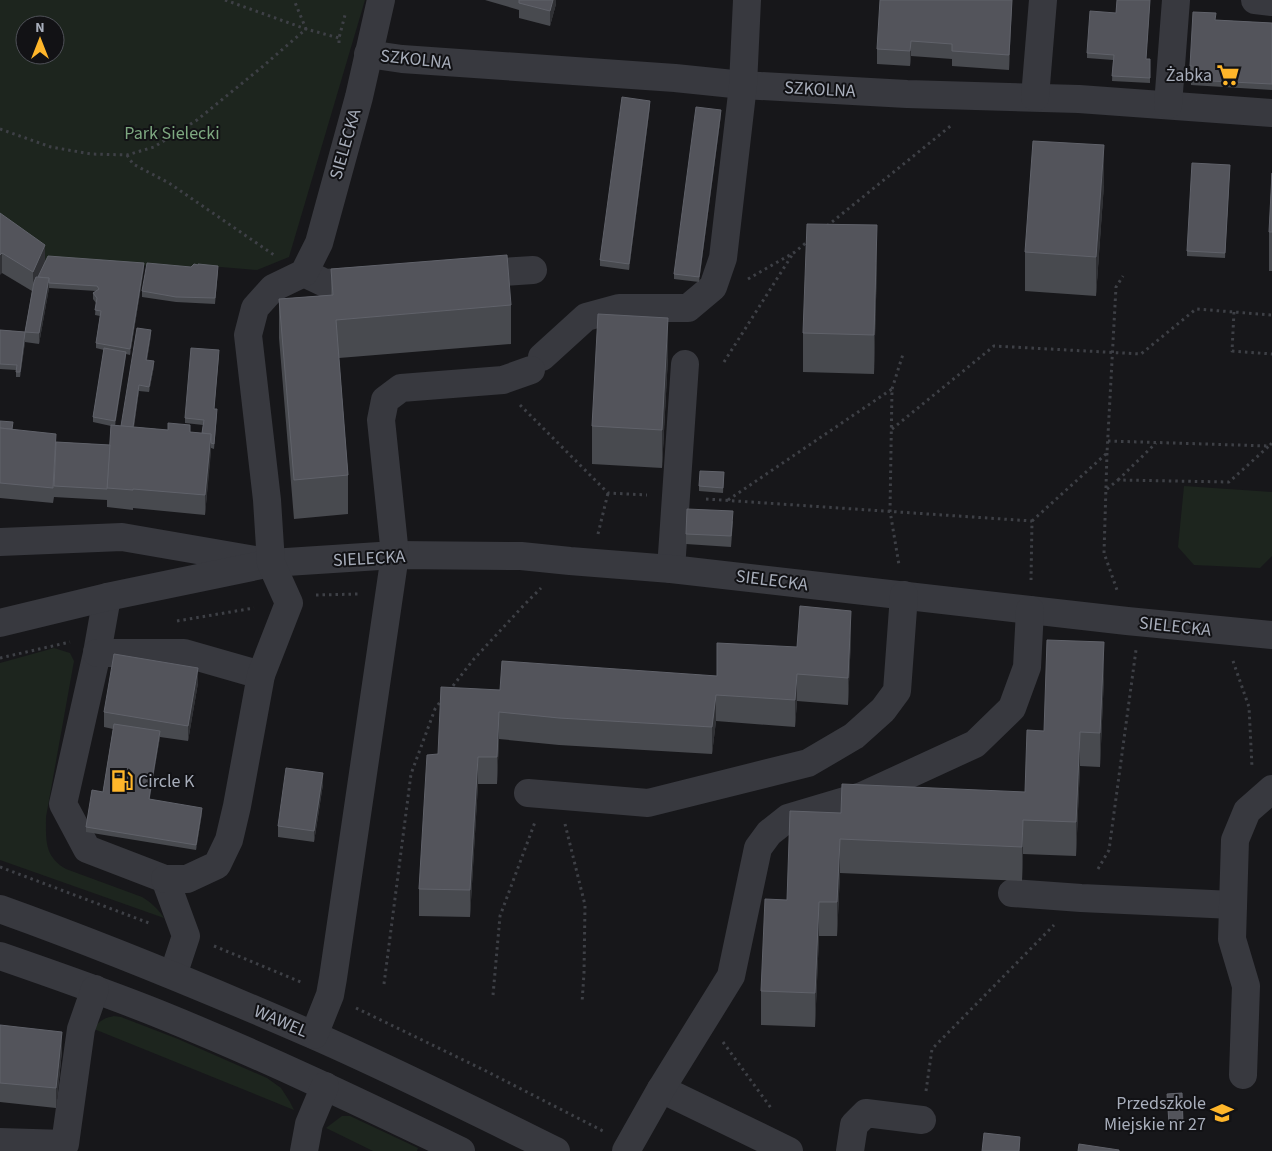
<svg xmlns="http://www.w3.org/2000/svg" width="1272" height="1151" font-family="'Source Sans 3',sans-serif">
  <style>
    .green { fill: #1d251e; fill-rule: evenodd }
    .lines { fill: none; stroke-linecap: round; stroke-linejoin: round }
    .path { stroke: #3e4046; stroke-width: 3; stroke-dasharray: 2.5 4; stroke-linecap: butt }
    .minor { stroke: #38393f; stroke-width: 28 }
    .wall { fill: #484a4f }
    .shaded-wall { fill: #303135 }
    .building { fill: #53545b; stroke: #60626a }
    .labels { text-anchor: middle; stroke-width: 4; stroke-linejoin: round; paint-order: stroke }
    .street-label { font-size: 18px; fill: #a8aebb; stroke: #121215 }
    .poi-label { font-size: 18px; fill: #a8aebb; stroke: #121215; text-anchor: end }
    .park-label { font-size: 18px; fill: #7da880; stroke: #121215 }
  </style>
  <rect width="100%" height="100%" fill="#17171a"/>
  <!-- green -->
  <g class="green">
    <path d="M 0,0 L 365,0 L 289,257 L 257,270 L 221,267 L 45,264 L 0,232 ZM 25,25 L 55,25 L 55,55 L 25,55 Z"/>
    <polygon points="1184,486 1272,492 1272,556 1260,568 1194,565 1178,547"/>
    <path d="M 54,648 L 70,653 L 74,661 L 46,817 C 46,840 44,856 66,869 L 142,897 C 152,903 158,909 164,918 L 0,860 L 0,663 Z"/>
    <path d="M 114,1016 L 121,1017 L 178,1039 L 267,1078 L 281,1088 L 290,1102 L 294,1110 L 94,1029 C 99,1020 105,1018 114,1016 Z"/>
    <polygon points="342,1116 350,1116 418,1148 417,1151 373,1151 326,1128"/>
  </g>
  <g class="lines">
    <!-- path -->
    <g class="path">
      <polyline points="225,0 306,29 339,38"/>
      <polyline points="339,43 339,38 345,15"/>
      <polyline points="0,129 51,147 91,154 127,155 154,147 197,120 262,67 306,29 294,0"/>
      <polyline points="127,155 133,164 169,183 274,255"/>
      <polyline points="827,226 953,124"/>
      <polyline points="748,279 795,252 808,241"/>
      <polyline points="1234,312 1232,351 1272,354"/>
      <polyline points="724,362 794,252"/>
      <polyline points="892,389 903,354"/>
      <polyline points="520,405 608,493 647,495"/>
      <polyline points="892,429 994,346 1141,354 1196,309 1272,315"/>
      <polyline points="1108,441 1269,446 1272,443"/>
      <polyline points="1107,453 1104,553 1117,590"/>
      <polyline points="1118,480 1156,443"/>
      <polyline points="1107,489 1118,480 1229,482 1269,446"/>
      <polyline points="706,499 1032,521 1031,580"/>
      <polyline points="728,500 892,389 890,511 899,565"/>
      <polyline points="1032,521 1107,453 1116,287 1123,276"/>
      <polyline points="598,534 608,493"/>
      <polyline points="316,595 360,594"/>
      <polyline points="177,621 254,608"/>
      <polyline points="0,658 70,642"/>
      <polyline points="1233,661 1249,707 1252,767"/>
      <polyline points="449,691 473,660 524,605 541,588"/>
      <polyline points="565,824 585,905 584,973 582,1003"/>
      <polyline points="0,867 149,923"/>
      <polyline points="1098,869 1109,850 1136,650"/>
      <polyline points="214,946 303,983"/>
      <polyline points="384,984 411,774 435,709 443,698"/>
      <polyline points="493,995 500,916 535,822"/>
      <polyline points="356,1008 486,1071 603,1131"/>
      <polyline points="723,1042 771,1108"/>
      <polyline points="926,1091 932,1049 1054,925"/>
    </g>
    <!-- minor -->
    <g class="minor">
      <polyline points="1255,0 1272,2"/>
      <polyline points="368,54 402,59 675,78 743,85 907,94 1079,99 1272,113"/>
      <polyline points="1035,97 1043,0"/>
      <polyline points="1168,105 1176,0"/>
      <polyline points="304,273 325,283 368,280"/>
      <polyline points="471,274 533,270"/>
      <polyline points="542,357 586,317 619,308 688,308 713,287 723,258 743,85 747,0"/>
      <polyline points="0,542 122,537 255,560"/>
      <polyline points="671,569 685,364"/>
      <polyline points="107,597 97,653 63,804 87,849 165,879 186,936 173,975"/>
      <polyline points="0,623 107,597 271,563 395,555 521,556 570,561 671,569 1127,621 1272,635"/>
      <polyline points="97,653 184,653 261,675"/>
      <polyline points="528,793 648,803 808,763 854,736 883,710 897,691 904,595"/>
      <polyline points="165,879 187,879 217,865 229,840 237,806 261,675 289,603 271,563 267,500 248,335 255,308 273,288 304,273 319,243 359,97 381,0"/>
      <polyline points="1012,893 1081,898 1233,905"/>
      <path d="M 0,909 C 106,947 210,990 313,1035 C 395,1071 475,1111 556,1151"/>
      <path d="M 0,956 C 55,975 110,994 164,1016 C 265,1057 363,1104 461,1151"/>
      <polyline points="314,1035 330,995 333,978 395,555 381,420 385,400 401,388 503,380 531,370"/>
      <polyline points="1243,1075 1246,986 1232,939 1235,840 1247,811 1272,789"/>
      <polyline points="661,1089 789,1151"/>
      <polyline points="0,1142 65,1144 81,1029 95,989"/>
      <polyline points="304,1151 309,1124 325,1086"/>
      <polyline points="626,1151 661,1089 731,976 758,848 769,833 788,818 862,796 975,744 1012,708 1027,667 1030,610"/>
      <polyline points="850,1151 854,1125 866,1113 922,1120"/>
    </g>
  </g>
  <!-- wall -->
  <g class="wall">
    <polygon points="485,0 556,0 556,4 550,26 519,18 519,10"/>
    <polygon points="1012,0 1009,70 952,66 952,59 911,56 910,66 877,64 877,49"/>
    <polygon points="1115,0 1150,0 1146,59 1150,59 1150,83 1112,81 1113,60 1087,58 1087,53 1116,13 1117,0"/>
    <polygon points="1216,20 1272,23 1272,90 1191,85 1191,71 1190,71 1190,66"/>
    <polygon points="650,106 629,270 600,266 600,260"/>
    <polygon points="721,115 699,282 674,279 674,274"/>
    <polygon points="1230,165 1225,258 1187,256 1187,251"/>
    <polygon points="1272,173 1272,271 1269,271 1269,232"/>
    <polygon points="1104,184 1096,296 1025,291 1025,252"/>
    <polygon points="0,213 45,261 144,268 130,355 126,354 115,425 121,426 151,335 147,360 154,366 149,392 139,391 134,427 202,433 203,425 185,423 185,418 219,356 214,409 217,414 214,449 211,448 205,515 133,508 133,510 107,507 107,500 54,497 53,503 0,498 0,421 13,429 56,442 110,445 111,426 93,422 93,417 104,350 96,348 96,343 100,316 95,315 96,303 93,299 93,293 96,291 49,288 39,344 25,342 20,377 16,377 16,370 0,369 0,330 25,332 32,291 2,273"/>
    <polygon points="877,264 874,374 803,372 803,333"/>
    <polygon points="191,267 218,271 215,304 176,302 142,297 142,291"/>
    <polygon points="331,269 511,305 511,344 339,358 348,475 348,514 294,519 279,338 279,299 331,295"/>
    <polygon points="668,357 662,468 592,464 592,426"/>
    <polygon points="724,472 723,493 699,491 699,486"/>
    <polygon points="733,521 731,547 686,544 686,534"/>
    <polygon points="851,638 848,705 797,701 795,727 716,721 712,754 559,745 499,739 497,784 478,784 470,917 419,916 419,889 438,754 500,690 717,676 797,647"/>
    <polygon points="1104,676 1100,767 1080,766 1076,856 1023,854 1022,881 840,873 837,936 819,936 815,1027 761,1025 761,991 787,900 841,813 1025,792 1044,731"/>
    <polygon points="198,683 188,741 160,737 149,799 202,813 196,850 86,832 86,827 103,792 113,729 104,727 104,712"/>
    <polygon points="323,784 314,842 278,837 278,826"/>
    <polygon points="0,1025 62,1051 56,1108 0,1102"/>
    <polygon points="1182,1093 1183,1128 1169,1129 1167,1094"/>
  </g>
  <!-- shaded-wall -->
  <g class="shaded-wall">
    <polygon points="553,0 556,0 556,4 550,26 550,11"/>
    <polygon points="1012,0 1012,6 1009,70 1009,55"/>
    <polygon points="911,41 911,56 910,66 910,51"/>
    <polygon points="650,101 650,106 629,270 629,264"/>
    <polygon points="721,110 721,115 699,282 699,277"/>
    <polygon points="1104,145 1104,184 1096,296 1096,257"/>
    <polygon points="877,225 877,264 874,374 874,335"/>
    <polygon points="45,245 45,264 33,292 33,272"/>
    <polygon points="2,253 2,273 0,275 0,255"/>
    <polygon points="144,263 144,268 130,355 130,349"/>
    <polygon points="49,278 49,288 39,344 39,333"/>
    <polygon points="668,318 668,357 662,468 662,430"/>
    <polygon points="151,330 151,335 146,365 146,360"/>
    <polygon points="25,337 25,342 20,377 20,372"/>
    <polygon points="126,352 126,357 115,427 115,421"/>
    <polygon points="154,361 154,366 149,392 149,387"/>
    <polygon points="139,385 139,391 132,436 132,431"/>
    <polygon points="211,434 211,453 205,515 205,495"/>
    <polygon points="851,611 851,638 848,705 848,678"/>
    <polygon points="1104,642 1104,676 1100,767 1100,733"/>
    <polygon points="198,668 198,683 188,741 188,726"/>
    <polygon points="797,674 797,701 795,727 795,700"/>
    <polygon points="716,695 716,721 712,754 712,727"/>
    <polygon points="499,712 499,739 497,784 497,757"/>
    <polygon points="160,731 160,737 149,804 149,799"/>
    <polygon points="1080,732 1080,766 1076,856 1076,822"/>
    <polygon points="478,757 478,784 470,917 470,890"/>
    <polygon points="323,773 323,784 314,842 314,831"/>
    <polygon points="202,808 202,813 196,850 196,845"/>
    <polygon points="1023,820 1023,854 1022,881 1022,847"/>
    <polygon points="840,839 840,873 837,936 837,902"/>
    <polygon points="819,902 819,936 815,1027 815,993"/>
    <polygon points="62,1032 62,1051 56,1108 56,1088"/>
  </g>
  <!-- building -->
  <g class="building">
    <polygon points="519,0 553,0 550,11 519,3"/>
    <polygon points="880,0 1012,0 1009,55 952,51 952,44 911,41 910,51 877,49"/>
    <polygon points="1117,0 1150,0 1146,59 1150,59 1150,78 1112,76 1114,55 1087,53 1090,11 1116,13"/>
    <polygon points="1193,12 1216,13 1215,20 1272,23 1272,84 1191,80 1192,66 1190,66"/>
    <polygon points="622,97 650,101 629,264 600,260"/>
    <polygon points="696,107 721,110 699,277 674,274"/>
    <polygon points="1033,141 1104,145 1096,257 1025,252"/>
    <polygon points="1192,163 1230,165 1225,253 1187,251"/>
    <polygon points="1272,173 1272,232 1269,232"/>
    <polygon points="0,213 45,245 33,272 2,253 0,255"/>
    <polygon points="807,224 877,225 874,335 803,333"/>
    <polygon points="507,255 511,305 336,320 348,475 294,480 279,299 333,295 331,269"/>
    <polygon points="48,256 144,263 130,349 96,343 101,311 95,310 97,298 93,293 99,289 97,286 49,283 49,278 38,277"/>
    <polygon points="147,263 191,267 194,264 198,265 198,264 218,266 215,298 176,297 142,291"/>
    <polygon points="36,277 49,278 39,333 25,332 34,282"/>
    <polygon points="598,314 668,318 662,430 592,426"/>
    <polygon points="137,328 151,330 146,360 154,361 149,387 139,385 133,427 121,426"/>
    <polygon points="0,330 25,332 20,372 16,372 17,365 0,364"/>
    <polygon points="104,348 126,352 115,421 93,417"/>
    <polygon points="191,348 219,350 214,409 217,409 214,444 211,443 211,434 202,433 204,420 185,418"/>
    <polygon points="0,421 13,422 12,429 0,428"/>
    <polygon points="168,423 190,425 190,432 211,434 205,495 133,489 133,490 107,488 111,425 168,430"/>
    <polygon points="0,428 56,434 53,488 0,483"/>
    <polygon points="56,442 110,445 107,489 54,486"/>
    <polygon points="700,471 724,472 723,488 699,486"/>
    <polygon points="687,509 733,511 731,536 686,534"/>
    <polygon points="800,606 851,611 848,678 797,674 795,700 716,695 712,727 559,718 499,712 497,757 478,757 470,890 419,889 427,755 438,754 441,687 500,690 502,661 717,676 717,643 797,647"/>
    <polygon points="1047,640 1104,642 1100,733 1080,732 1076,822 1023,820 1022,847 840,839 837,902 819,902 815,993 761,991 765,899 787,900 790,811 841,813 842,784 1025,792 1027,730 1044,731"/>
    <polygon points="114,654 198,668 188,726 104,712"/>
    <polygon points="114,724 160,731 149,799 202,808 196,845 86,827 92,790 103,792"/>
    <polygon points="286,768 323,773 314,831 278,826"/>
    <polygon points="0,1025 62,1032 56,1088 0,1083"/>
    <polygon points="1182,1093 1183,1123 1169,1124 1167,1094"/>
    <polygon points="984,1133 1020,1137 1019,1151 982,1151"/>
    <polygon points="1079,1144 1119,1150 1119,1151 1078,1151"/>
  </g>
  <!-- icons -->
  <defs>
    <symbol id="supermarket-bare" viewBox="-9 -9 18 18"><path d="M-6-5.5h2.5l.6 2H6L4.5 2H-2.5L-4.4-4H-6ZM-1.5 3.2a1.3 1.3 0 1 0 .1 0ZM3 3.2a1.3 1.3 0 1 0 .1 0Z" fill="#ffb62a" stroke="#121215" stroke-width="2.5" paint-order="stroke"/></symbol>
    <symbol id="fuel-bare" viewBox="-9 -9 18 18"><path d="M-5.5-6h7V0h2V4h1.3V-2.5L3-4.5l.8-.8L6-3V5H2.5V1h-1V6h-7ZM-4.2-4.7v3.2H.2V-4.7Z" fill="#ffb62a" stroke="#121215" stroke-width="2.5" paint-order="stroke"/></symbol>
    <symbol id="school-bare" viewBox="-9 -9 18 18"><path d="M0-5L7-2L0 1L-7-2ZM-4 1L0 2.5L4 1V4Q0 6-4 4Z" fill="#ffb62a" stroke="#121215" stroke-width="2.5" paint-order="stroke"/></symbol>
  </defs>
  <g fill-rule="evenodd">
    <use href="#supermarket-bare" x="1212" y="59" width="32" height="32"/>
    <use href="#fuel-bare" x="106" y="765" width="32" height="32"/>
    <use href="#school-bare" x="1206" y="1097" width="32" height="32"/>
  </g>
  <g class="labels">
    <!-- street labels -->
    <g class="street-label">
      <text transform="translate(416 59) rotate(6)" y="6">SZKOLNA</text>
      <text transform="translate(820 89) rotate(3)" y="6">SZKOLNA</text>
      <text transform="translate(345 144) rotate(-74)" y="6">SIELECKA</text>
      <text transform="translate(369 558) rotate(-3)" y="6">SIELECKA</text>
      <text transform="translate(772 580) rotate(7)" y="6">SIELECKA</text>
      <text transform="translate(1175 626) rotate(6)" y="6">SIELECKA</text>
      <text transform="translate(281 1021) rotate(23)" y="6">WAWEL</text>
    </g>
    <!-- poi labels -->
    <g class="poi-label">
      <text x="1212" y="81">Żabka</text>
      <text x="138" y="787" text-anchor="start">Circle K</text>
      <text x="1206" y="1109">Przedszkole<tspan x="1206" dy="21">Miejskie nr 27</tspan></text>
    </g>
    <!-- park labels -->
    <g class="park-label">
      <text x="172" y="139">Park Sielecki</text>
    </g>
  </g>
  <!-- north arrow -->
  <g transform="translate(40 40)"><circle r="24" fill="#121215" stroke="#4e5057"/>
  <path d="M0-4L9 19L0 12L-9 19Z" fill="#ffb62a"/>
  <text y="-8" font-size="14" font-weight="bold" text-anchor="middle" fill="#a8aebb">N</text>
  </g>
</svg>
